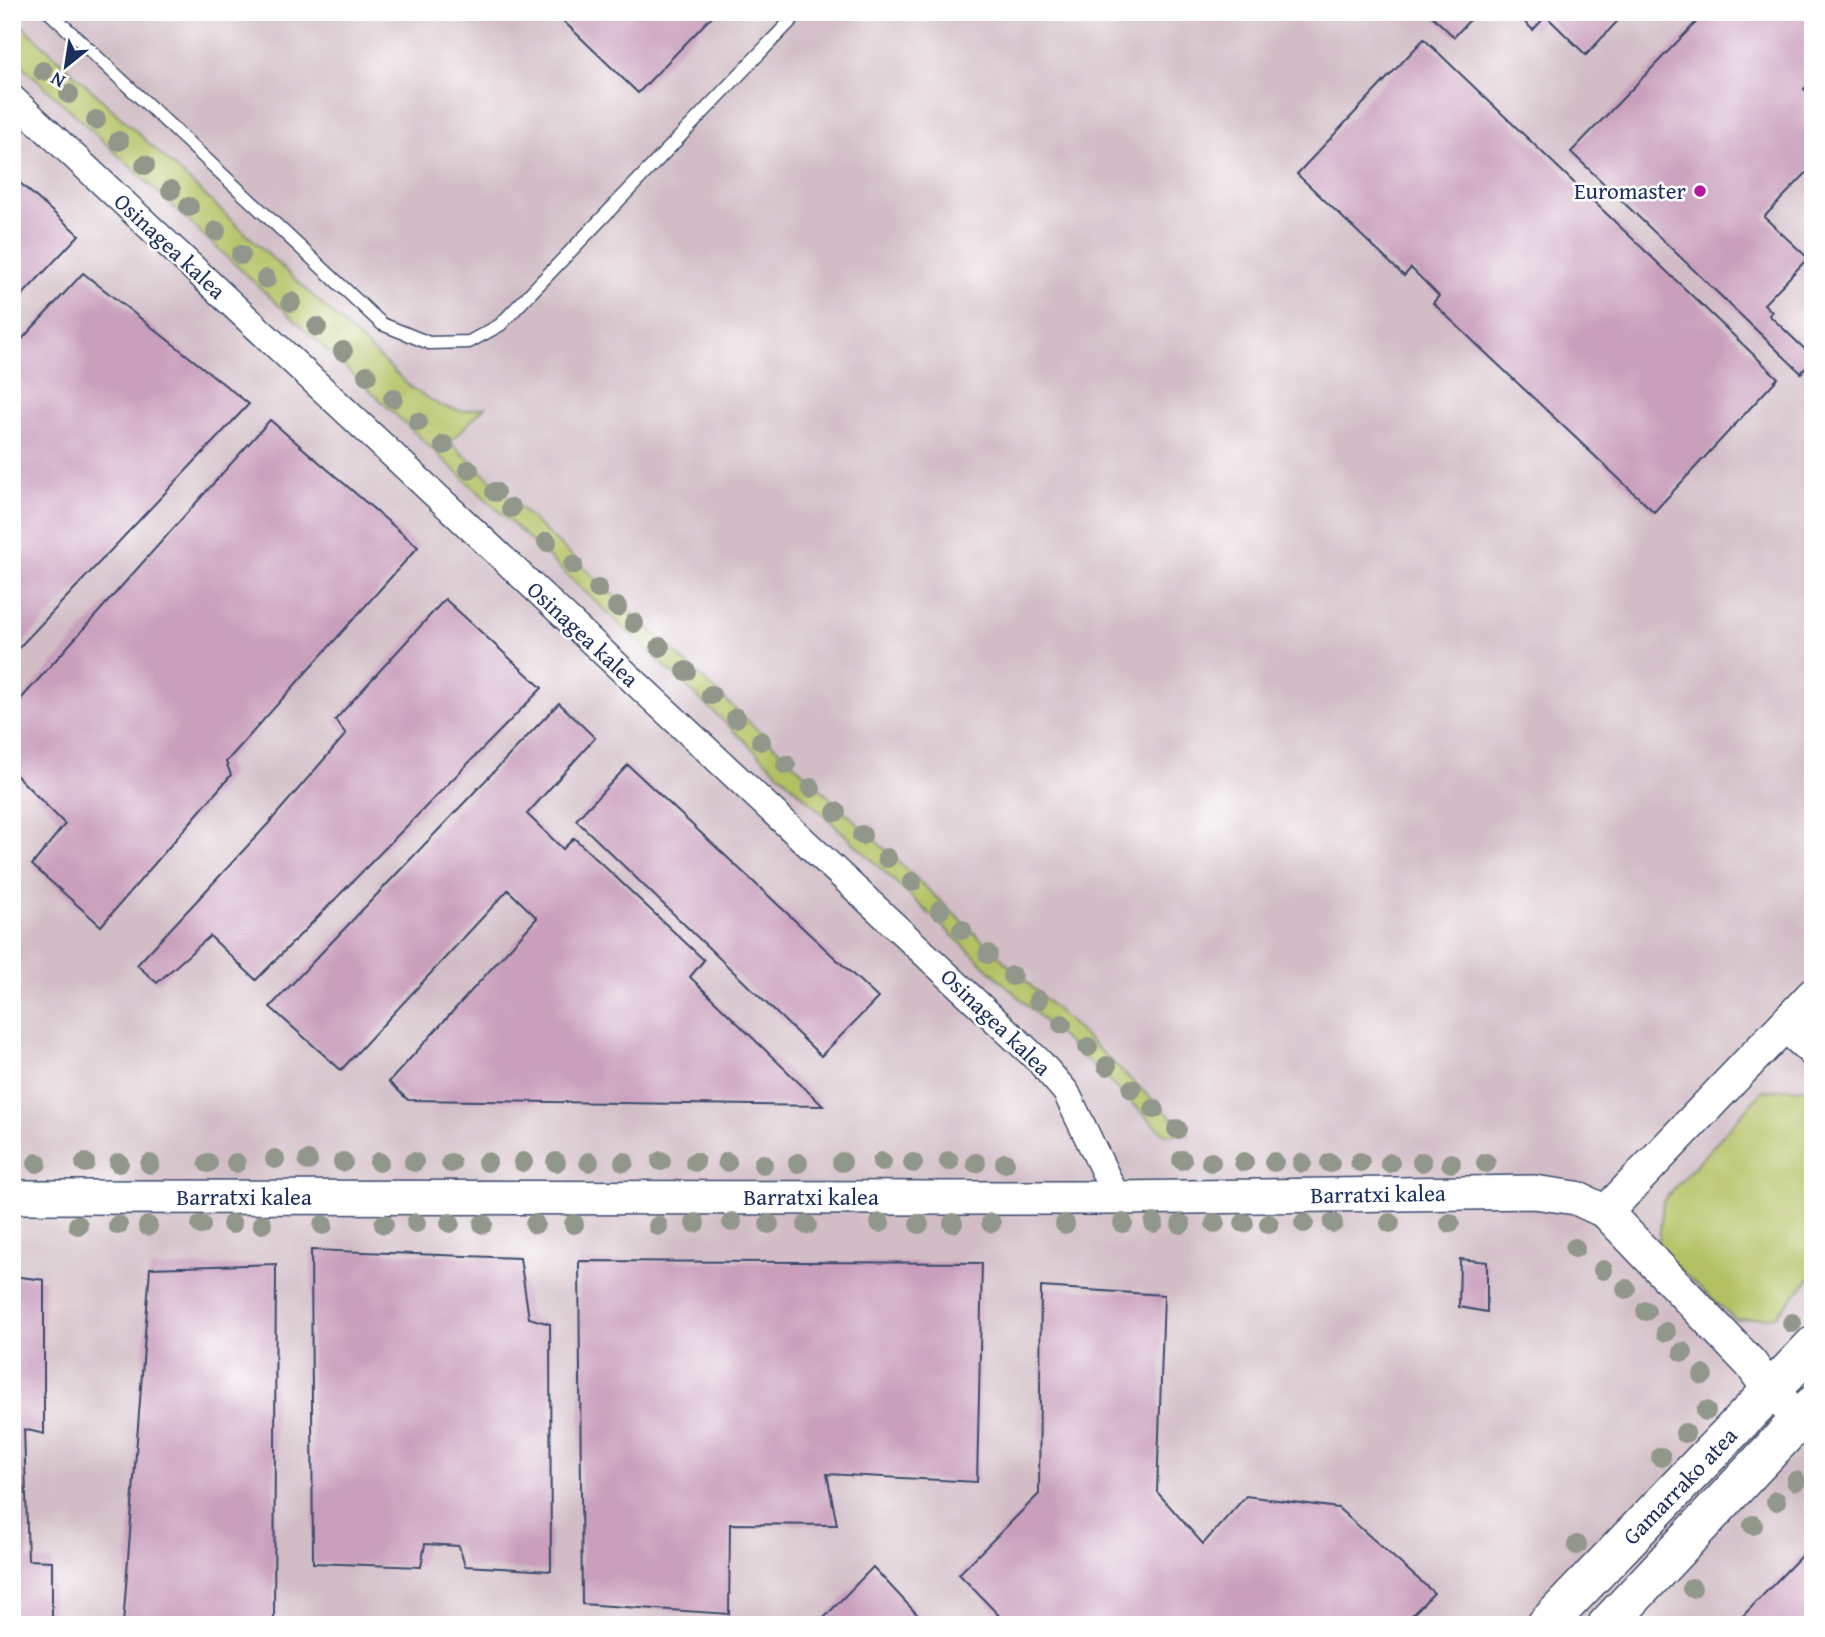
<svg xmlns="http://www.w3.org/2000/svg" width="1825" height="1637" font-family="'Gentium Book Plus',serif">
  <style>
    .industrial { fill: #d2bdc6 }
    .green { fill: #b4c164; stroke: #687861; stroke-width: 2 }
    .building { fill: #c99fbc }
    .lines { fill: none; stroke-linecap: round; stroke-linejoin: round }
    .service-casing { stroke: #3a4a6c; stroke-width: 15 }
    .minor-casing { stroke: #3a4a6c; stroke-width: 29 }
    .tertiary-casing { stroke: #3a4a6c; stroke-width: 36 }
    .primary-casing { stroke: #3a4a6c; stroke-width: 41 }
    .service { stroke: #fff; stroke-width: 12 }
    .minor { stroke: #fff; stroke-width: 26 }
    .tertiary { stroke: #fff; stroke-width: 33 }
    .primary { stroke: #fff; stroke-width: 38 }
    .tree { fill: #91978a }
    .poi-dot { fill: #b5179e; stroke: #fff; stroke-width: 2.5 }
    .labels { text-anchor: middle; stroke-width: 5; stroke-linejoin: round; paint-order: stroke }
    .poi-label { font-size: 23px; fill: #1b2f5e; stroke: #fff; text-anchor: end }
    .street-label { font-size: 23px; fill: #1b2f5e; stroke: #fff }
  </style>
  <rect width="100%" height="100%" fill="#fff"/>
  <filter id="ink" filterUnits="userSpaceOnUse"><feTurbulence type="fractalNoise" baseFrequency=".0143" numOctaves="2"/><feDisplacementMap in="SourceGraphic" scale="14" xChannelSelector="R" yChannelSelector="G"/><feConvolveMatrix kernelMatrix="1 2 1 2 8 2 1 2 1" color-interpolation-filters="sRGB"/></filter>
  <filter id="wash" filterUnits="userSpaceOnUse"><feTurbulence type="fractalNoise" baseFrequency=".00686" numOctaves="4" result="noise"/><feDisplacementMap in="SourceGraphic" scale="28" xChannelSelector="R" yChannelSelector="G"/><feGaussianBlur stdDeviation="1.57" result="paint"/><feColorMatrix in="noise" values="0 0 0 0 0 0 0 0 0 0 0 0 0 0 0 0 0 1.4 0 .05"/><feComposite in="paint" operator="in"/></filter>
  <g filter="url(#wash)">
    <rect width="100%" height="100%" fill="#e9e1be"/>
    <!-- industrial -->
    <rect class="industrial" x="12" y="12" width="1801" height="1613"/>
    <!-- green -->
    <g class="green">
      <polygon points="12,16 413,389 441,406 462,411 485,407 450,442 1189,1134 1165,1134 12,56"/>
      <polygon points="1804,1088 1813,1097 1813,1275 1776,1316 1736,1320 1658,1250 1663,1201 1763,1091"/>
    </g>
    <g id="blocks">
      <!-- building -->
      <g class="building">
        <polygon points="554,12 716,12 638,93"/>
        <polygon points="1428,12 1477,12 1454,37"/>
        <polygon points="1514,12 1626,12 1586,55 1546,16 1533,30"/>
        <polygon points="1706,12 1811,12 1813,14 1813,80 1804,89 1813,97 1813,166 1764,217 1808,258 1764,304 1772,312 1769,315 1813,357 1813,360 1801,373 1571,152"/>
        <polygon points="1424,39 1778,378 1654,512 1433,303 1439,296 1411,268 1404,276 1297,174"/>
        <polygon points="12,176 79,235 12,306"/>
        <polygon points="83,273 249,404 12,655 12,350"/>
        <polygon points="270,420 418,547 226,762 231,775 101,926 32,865 65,824 12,771 12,709"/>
        <polygon points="445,599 542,688 256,980 210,936 157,983 137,965 268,824 346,734 335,720"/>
        <polygon points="559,703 595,738 527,814 563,849 574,838 704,960 690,977 823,1106 408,1100 389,1082 537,918 508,890 341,1070 270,1007"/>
        <polygon points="628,765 878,998 821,1056 576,820"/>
        <polygon points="311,1250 520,1258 529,1318 550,1324 551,1571 465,1566 459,1546 425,1544 421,1567 313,1563"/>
        <polygon points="1460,1259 1487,1262 1487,1312 1459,1307"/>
        <polygon points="579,1261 982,1263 977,1482 827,1474 837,1525 730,1524 729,1614 582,1604"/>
        <polygon points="276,1264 274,1625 123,1625 150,1268"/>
        <polygon points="12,1276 44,1280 44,1434 24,1429 28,1560 52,1561 52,1625 12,1625"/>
        <polygon points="1041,1287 1164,1295 1157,1492 1203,1544 1246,1496 1338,1508 1434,1593 1402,1625 1008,1625 959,1574 1039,1494"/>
        <polygon points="1803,1554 1813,1563 1813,1625 1734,1625"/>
        <polygon points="873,1567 927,1625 817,1625"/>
      </g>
    </g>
  </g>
  <g filter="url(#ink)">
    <use href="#blocks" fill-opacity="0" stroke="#3a4a6c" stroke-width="2"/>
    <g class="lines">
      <defs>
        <polyline id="service" points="49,12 382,324 429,343 469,342 500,325 799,12"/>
        <polyline id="minor" points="12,98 1039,1061 1066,1092 1117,1198"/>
        <g id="tertiary">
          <polyline points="1785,1025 1813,1050"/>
          <polyline points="12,1197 1117,1198 1534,1192 1576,1198 1606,1212 1751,1364 1770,1391 1800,1418"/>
          <polyline points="1606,1212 1813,995"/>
        </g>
        <g id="primary">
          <polyline points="1546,1625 1813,1346"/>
          <polyline points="1607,1625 1813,1405"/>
        </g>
      </defs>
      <!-- service casing -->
      <use href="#service" class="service-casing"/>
      <!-- minor casing -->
      <use href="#minor" class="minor-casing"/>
      <!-- tertiary casing -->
      <use href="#tertiary" class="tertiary-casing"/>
      <!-- primary casing -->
      <use href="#primary" class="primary-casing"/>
      <!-- service -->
      <use href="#service" class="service"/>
      <!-- minor -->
      <use href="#minor" class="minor"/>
      <!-- tertiary -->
      <use href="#tertiary" class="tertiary"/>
      <!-- primary -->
      <use href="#primary" class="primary"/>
    </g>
    <!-- trees -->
    <g class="tree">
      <circle cx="43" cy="71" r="10"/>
      <circle cx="69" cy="94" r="10"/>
      <circle cx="96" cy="120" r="10"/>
      <circle cx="119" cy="141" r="10"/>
      <circle cx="145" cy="165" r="10"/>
      <circle cx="171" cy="190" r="10"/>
      <circle cx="189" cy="207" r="10"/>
      <circle cx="216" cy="231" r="10"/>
      <circle cx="241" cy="255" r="10"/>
      <circle cx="266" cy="279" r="10"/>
      <circle cx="291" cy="302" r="10"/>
      <circle cx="317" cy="327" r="10"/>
      <circle cx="343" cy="351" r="10"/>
      <circle cx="367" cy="375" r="10"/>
      <circle cx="393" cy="398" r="10"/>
      <circle cx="418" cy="422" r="10"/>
      <circle cx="444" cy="445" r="10"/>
      <circle cx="469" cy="470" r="10"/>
      <circle cx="495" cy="492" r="10"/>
      <circle cx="511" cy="508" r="10"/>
      <circle cx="547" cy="542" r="10"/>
      <circle cx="573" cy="565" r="10"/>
      <circle cx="598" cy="589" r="10"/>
      <circle cx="617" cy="607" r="10"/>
      <circle cx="634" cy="623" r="10"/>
      <circle cx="660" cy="647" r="10"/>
      <circle cx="686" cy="671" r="10"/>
      <circle cx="711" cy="695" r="10"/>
      <circle cx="736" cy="718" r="10"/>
      <circle cx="761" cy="741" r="10"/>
      <circle cx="786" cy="765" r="10"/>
      <circle cx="811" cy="788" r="10"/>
      <circle cx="836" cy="812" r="10"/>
      <circle cx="862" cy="835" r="10"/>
      <circle cx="887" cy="858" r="10"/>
      <circle cx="912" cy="882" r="10"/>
      <circle cx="940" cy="910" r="10"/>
      <circle cx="962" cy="930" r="10"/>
      <circle cx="988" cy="954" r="10"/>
      <circle cx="1012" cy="976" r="10"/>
      <circle cx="1038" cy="1000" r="10"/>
      <circle cx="1062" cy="1024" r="10"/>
      <circle cx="1088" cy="1047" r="10"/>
      <circle cx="1107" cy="1066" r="10"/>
      <circle cx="1132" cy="1089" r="10"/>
      <circle cx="1154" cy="1109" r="10"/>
      <circle cx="1177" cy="1129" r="10"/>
      <circle cx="275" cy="1159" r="10"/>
      <circle cx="1182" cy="1160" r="10"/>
      <circle cx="308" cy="1161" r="10"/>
      <circle cx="661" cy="1161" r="10"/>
      <circle cx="949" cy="1161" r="10"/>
      <circle cx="343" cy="1162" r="10"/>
      <circle cx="379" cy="1162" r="10"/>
      <circle cx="414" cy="1162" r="10"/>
      <circle cx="487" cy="1162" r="10"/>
      <circle cx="523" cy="1162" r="10"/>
      <circle cx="556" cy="1162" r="10"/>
      <circle cx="589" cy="1162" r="10"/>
      <circle cx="624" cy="1162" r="10"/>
      <circle cx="695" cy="1162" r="10"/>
      <circle cx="727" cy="1162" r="10"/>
      <circle cx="842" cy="1162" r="10"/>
      <circle cx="882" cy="1162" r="10"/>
      <circle cx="1211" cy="1162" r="10"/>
      <circle cx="1244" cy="1162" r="10"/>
      <circle cx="1274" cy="1162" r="10"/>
      <circle cx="1360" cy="1162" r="10"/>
      <circle cx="1422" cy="1162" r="10"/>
      <circle cx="37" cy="1163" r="10"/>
      <circle cx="85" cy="1163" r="10"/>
      <circle cx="119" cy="1163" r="10"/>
      <circle cx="208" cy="1163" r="10"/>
      <circle cx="236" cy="1163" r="10"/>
      <circle cx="451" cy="1163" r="10"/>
      <circle cx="798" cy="1163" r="10"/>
      <circle cx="913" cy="1163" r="10"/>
      <circle cx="976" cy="1163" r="10"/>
      <circle cx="1005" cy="1163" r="10"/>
      <circle cx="1302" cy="1163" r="10"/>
      <circle cx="1330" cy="1163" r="10"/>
      <circle cx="1390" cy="1163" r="10"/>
      <circle cx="1451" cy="1163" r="10"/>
      <circle cx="1486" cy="1163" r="10"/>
      <circle cx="150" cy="1164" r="10"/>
      <circle cx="763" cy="1164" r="10"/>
      <circle cx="732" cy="1222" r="10"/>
      <circle cx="416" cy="1223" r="10"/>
      <circle cx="450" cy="1223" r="10"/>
      <circle cx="695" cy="1223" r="10"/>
      <circle cx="880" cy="1223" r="10"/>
      <circle cx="953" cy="1223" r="10"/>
      <circle cx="991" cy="1223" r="10"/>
      <circle cx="1123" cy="1223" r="10"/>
      <circle cx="1154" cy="1223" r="10"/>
      <circle cx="1215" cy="1223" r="10"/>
      <circle cx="1244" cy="1223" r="10"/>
      <circle cx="1304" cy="1223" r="10"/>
      <circle cx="1333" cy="1223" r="10"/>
      <circle cx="1390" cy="1223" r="10"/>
      <circle cx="1450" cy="1223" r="10"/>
      <circle cx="232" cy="1224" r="10"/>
      <circle cx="262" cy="1224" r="10"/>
      <circle cx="384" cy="1224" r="10"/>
      <circle cx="483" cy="1224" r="10"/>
      <circle cx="535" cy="1224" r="10"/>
      <circle cx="574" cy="1224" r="10"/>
      <circle cx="769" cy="1224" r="10"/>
      <circle cx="919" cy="1224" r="10"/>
      <circle cx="1065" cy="1224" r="10"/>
      <circle cx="1181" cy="1224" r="10"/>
      <circle cx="1269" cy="1224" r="10"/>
      <circle cx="78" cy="1225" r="10"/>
      <circle cx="118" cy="1225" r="10"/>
      <circle cx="201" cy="1225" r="10"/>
      <circle cx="323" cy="1225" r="10"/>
      <circle cx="807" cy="1225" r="10"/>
      <circle cx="148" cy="1226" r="10"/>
      <circle cx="658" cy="1226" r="10"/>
      <circle cx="1575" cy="1248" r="10"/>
      <circle cx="1603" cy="1270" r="10"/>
      <circle cx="1626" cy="1289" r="10"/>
      <circle cx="1646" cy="1311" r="10"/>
      <circle cx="1792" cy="1323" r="10"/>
      <circle cx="1666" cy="1332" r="10"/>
      <circle cx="1683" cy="1352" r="10"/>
      <circle cx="1703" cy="1375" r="10"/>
      <circle cx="1706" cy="1411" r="10"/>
      <circle cx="1685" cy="1433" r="10"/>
      <circle cx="1661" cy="1457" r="10"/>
      <circle cx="1796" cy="1481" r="10"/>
      <circle cx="1776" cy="1501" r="10"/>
      <circle cx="1753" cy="1525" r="10"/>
      <circle cx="1577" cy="1545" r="10"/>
      <circle cx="1692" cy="1588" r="10"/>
    </g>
  </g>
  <!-- markers -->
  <circle class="poi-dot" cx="1700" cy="191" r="7"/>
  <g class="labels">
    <!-- poi labels -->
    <g class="poi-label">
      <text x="1686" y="199">Euromaster</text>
    </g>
    <!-- street labels -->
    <g class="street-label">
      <text transform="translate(170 246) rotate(43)" y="8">Osinagea kalea</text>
      <text transform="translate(583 634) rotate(43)" y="8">Osinagea kalea</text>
      <text transform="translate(996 1022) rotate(44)" y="8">Osinagea kalea</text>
      <text transform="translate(1378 1194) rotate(-1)" y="8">Barratxi kalea</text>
      <text x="244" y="1205">Barratxi kalea</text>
      <text x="811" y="1205">Barratxi kalea</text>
      <text transform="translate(1680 1486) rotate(-46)" y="8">Gamarrako atea</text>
    </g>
  </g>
  <!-- margin -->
  <rect width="1825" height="1637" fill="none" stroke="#fff" stroke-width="42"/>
  <!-- north arrow -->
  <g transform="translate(66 66) rotate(210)" stroke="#ffffff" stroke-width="5" paint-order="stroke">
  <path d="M0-5L12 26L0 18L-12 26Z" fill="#1b2f5e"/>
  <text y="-10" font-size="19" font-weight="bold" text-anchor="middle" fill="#1b2f5e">N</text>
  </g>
</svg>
